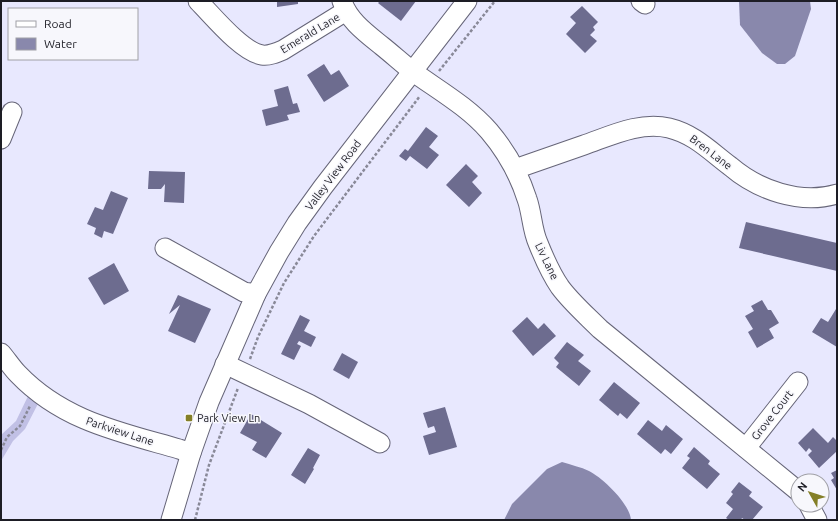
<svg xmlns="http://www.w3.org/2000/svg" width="838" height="521" font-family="Ubuntu,sans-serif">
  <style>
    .green { fill: #c1c0e5 }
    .water { fill: #8988ac }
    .building { fill: #6d6c8f }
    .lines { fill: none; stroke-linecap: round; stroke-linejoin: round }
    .minor-casing { stroke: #666578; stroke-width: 21 }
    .path { stroke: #898998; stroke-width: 2.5; stroke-dasharray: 3 2; stroke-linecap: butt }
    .minor { stroke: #fff; stroke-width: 19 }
    .poi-dot { fill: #847f27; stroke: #f7f7fc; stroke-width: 1.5 }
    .labels { text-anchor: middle; stroke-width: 3; stroke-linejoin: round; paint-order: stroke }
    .street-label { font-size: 11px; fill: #1d1d25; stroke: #f7f7fc }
    .poi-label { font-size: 11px; fill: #1d1d25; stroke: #f7f7fc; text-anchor: start }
  </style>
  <rect width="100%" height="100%" fill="#e8e8fe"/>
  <!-- green -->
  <polygon class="green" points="29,394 42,396 25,429 13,441 1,461 1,435 16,421"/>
  <!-- water -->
  <g class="water">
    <polygon points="739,1 810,1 811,9 795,56 785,64 777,64 762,53 740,25"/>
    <path d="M 562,462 C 571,465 581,467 589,471 C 603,478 630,504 631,520 L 504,520 L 512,504 L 547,469 Z"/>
  </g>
  <!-- building -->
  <g class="building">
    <polygon points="277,1 298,1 298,4 277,7"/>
    <polygon points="380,1 416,1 401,21 378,3"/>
    <polygon points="582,6 598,22 593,27 595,30 590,35 597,41 585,53 566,34 576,23 570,17"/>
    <polygon points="324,64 331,75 339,70 349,86 324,102 307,75"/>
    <polygon points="288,86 293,104 297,103 300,112 287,115 289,120 266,126 262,110 278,106 274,90"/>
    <polygon points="426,127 438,136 429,147 439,155 427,169 410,156 406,161 399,156 405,149 408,151"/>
    <polygon points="466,164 478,176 472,182 482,193 469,207 446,185"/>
    <polygon points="149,171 185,172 184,203 164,202 165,184 161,189 148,189"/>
    <polygon points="111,191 128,198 113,234 104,231 102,238 94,234 96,228 87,224 95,207 103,210"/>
    <polygon points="746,222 837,243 837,271 739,248"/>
    <polygon points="114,263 129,291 104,305 88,278"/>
    <polygon points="178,295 211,309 195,343 168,331 180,305 169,314"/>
    <polygon points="762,300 768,310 771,310 779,323 769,329 774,338 757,348 748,332 753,329 745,316 754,311 751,306"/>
    <polygon points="836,309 837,310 837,347 812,332 821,318 828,322"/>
    <polygon points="300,315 310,320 304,331 316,337 311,347 299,341 297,344 301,346 294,360 281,354"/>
    <polygon points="527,317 538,329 544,323 556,336 533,356 512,331"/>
    <polygon points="567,342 584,355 578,361 591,371 579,386 556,367 559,363 554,358"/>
    <polygon points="342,353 358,362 349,379 333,370"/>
    <polygon points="614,382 640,403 627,419 620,413 618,416 599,400"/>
    <polygon points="445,407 457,447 429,455 423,436 436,432 434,426 428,428 423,413"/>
    <polygon points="251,414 282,433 266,458 252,450 257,442 240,433"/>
    <polygon points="648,420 662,431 666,425 683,439 671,454 665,449 661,454 637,434"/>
    <polygon points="813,428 828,443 833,437 837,441 837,451 819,468 808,455 812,451 809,448 806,452 798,443"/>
    <polygon points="694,447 710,461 708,464 720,474 707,489 682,468 690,458 687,456"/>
    <polygon points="308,448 320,455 313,468 314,469 305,484 291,475"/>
    <polygon points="837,470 837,490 831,480 834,478 831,473"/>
    <polygon points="739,482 752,492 749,496 763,507 752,520 745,520 742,518 741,520 729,520 726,518 733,509 726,503 733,494 731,492"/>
  </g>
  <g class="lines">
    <defs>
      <g id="minor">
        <path d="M 198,1 C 212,15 242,52 262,55 C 269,56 276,53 283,50 L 346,11"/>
        <path d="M 342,1 C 348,20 366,33 382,46 C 392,54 402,63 412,71 C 438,90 467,106 489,131 C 506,151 519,174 527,199 C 532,213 532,230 538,243 C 544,258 551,274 560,287 C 571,302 586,315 600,329 L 798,491"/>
        <polyline points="641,1 645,4"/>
        <polyline points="1,139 12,112"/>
        <path d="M 515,169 C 538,161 561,153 584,145 C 610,136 640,121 669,128 C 694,134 710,151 730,166 C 758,190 800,205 837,194"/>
        <polyline points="165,248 244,292 256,294"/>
        <path d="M 1,353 C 7,360 12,368 18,374 C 63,421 120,432 179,449 L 191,453"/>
        <polyline points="225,364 309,404 380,443"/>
        <polyline points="746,448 798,382"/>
        <polyline points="809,505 817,520"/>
        <polyline points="171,520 191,453 209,402 256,294 279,252 297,223 323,187 467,1"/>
      </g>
    </defs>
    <!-- minor casing -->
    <use href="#minor" class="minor-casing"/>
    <!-- path -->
    <g class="path">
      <polyline points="439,71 495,1"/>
      <polyline points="250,359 258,337 284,283 314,236 420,96"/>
      <polyline points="1,450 7,437 20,426 30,406"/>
      <polyline points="195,520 209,465 238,388"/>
    </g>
    <!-- minor -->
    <use href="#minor" class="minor"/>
  </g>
  <!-- markers -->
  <rect class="poi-dot" x="185" y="414" width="8" height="8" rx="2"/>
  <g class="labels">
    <!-- street labels -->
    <g class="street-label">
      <text transform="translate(310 33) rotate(-31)" y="4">Emerald Lane</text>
      <text transform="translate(711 152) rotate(37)" y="4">Bren Lane</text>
      <text transform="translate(333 175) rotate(-53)" y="4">Valley View Road</text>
      <text transform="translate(547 261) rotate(64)" y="4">Liv Lane</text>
      <text transform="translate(772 415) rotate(-52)" y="4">Grove Court</text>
      <text transform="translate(120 431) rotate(18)" y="4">Parkview Lane</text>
    </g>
    <!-- poi labels -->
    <g class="poi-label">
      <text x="197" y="422">Park View Ln</text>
    </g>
  </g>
  <!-- border -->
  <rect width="838" height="521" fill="none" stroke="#1d1d25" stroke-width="4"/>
  <!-- legend -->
  <rect x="8" y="8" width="130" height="52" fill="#f7f7fc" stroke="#a0a0a6"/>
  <rect x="16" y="21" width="20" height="6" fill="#ffffff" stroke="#a0a0a6"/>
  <text x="44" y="28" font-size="12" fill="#1d1d25">Road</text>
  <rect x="16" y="38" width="20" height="12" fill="#8988ac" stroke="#a0a0a6"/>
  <text x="44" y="48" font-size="12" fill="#1d1d25">Water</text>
  <!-- north arrow -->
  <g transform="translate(810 493) rotate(309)"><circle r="19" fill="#f7f7fc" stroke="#a0a0a6"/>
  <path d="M0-3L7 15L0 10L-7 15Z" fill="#847f27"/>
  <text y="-6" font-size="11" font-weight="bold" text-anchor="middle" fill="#1d1d25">N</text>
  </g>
</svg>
